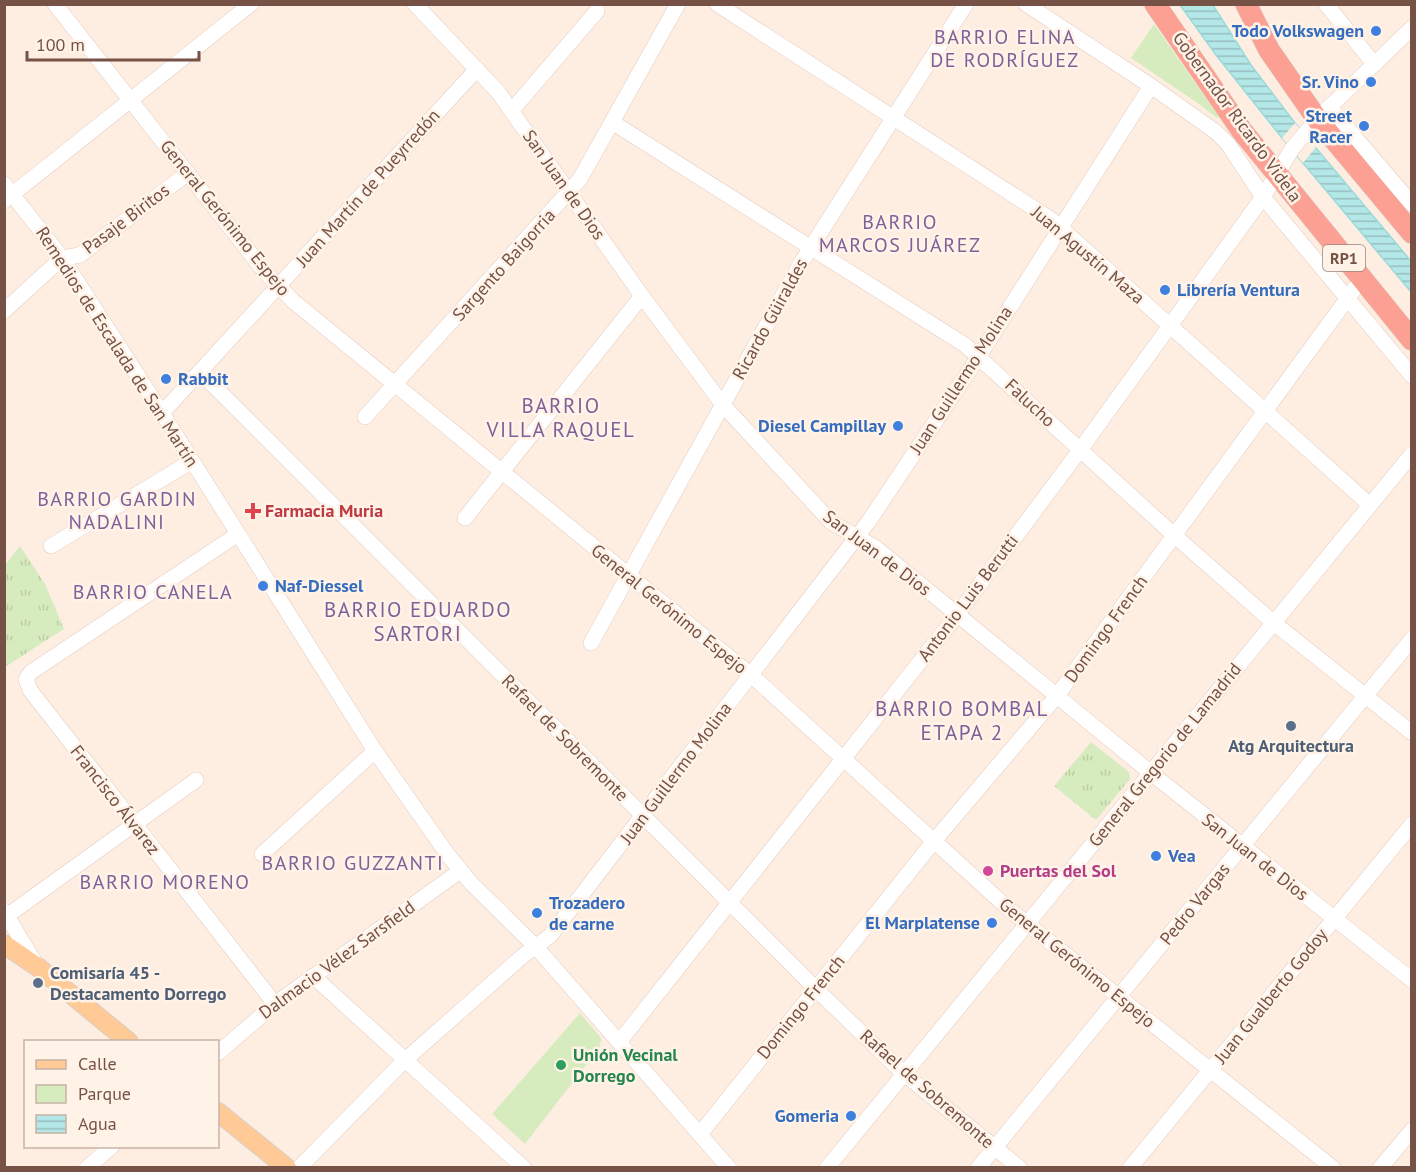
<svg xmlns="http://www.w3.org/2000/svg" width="1416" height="1172" font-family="'PT Sans',sans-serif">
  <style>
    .grass { fill: url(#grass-tufts) }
    .green { fill: #d7ecbe }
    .water { fill: url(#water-rules); stroke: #9adadb; stroke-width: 1.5 }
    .pier { fill: #feeee1 }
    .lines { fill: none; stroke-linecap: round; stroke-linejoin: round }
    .minor-casing { stroke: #e4cbbf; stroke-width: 16 }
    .major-casing { stroke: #d9cecb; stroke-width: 20 }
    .highway-casing { stroke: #d9cecb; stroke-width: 22 }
    .minor { stroke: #fff; stroke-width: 15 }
    .major { stroke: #ffca96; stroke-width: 18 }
    .highway { stroke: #fca093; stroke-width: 21 }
    .shop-dot { fill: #3f7fe0; stroke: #fff3e8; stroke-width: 2 }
    .health-dot { fill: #e0444e; stroke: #fff3e8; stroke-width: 2 }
    .service-dot { fill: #5c6f8a; stroke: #fff3e8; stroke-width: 2 }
    .hotel-dot { fill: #d1479c; stroke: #fff3e8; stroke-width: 2 }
    .leisure-dot { fill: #2e9e5b; stroke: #fff3e8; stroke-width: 2 }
    .labels { text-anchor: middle; stroke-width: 5; stroke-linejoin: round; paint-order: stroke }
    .shield { fill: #fff3e8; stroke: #9f8277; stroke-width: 1.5 }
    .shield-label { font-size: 16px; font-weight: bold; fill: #765146 }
    .shop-label { font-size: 18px; font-weight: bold; fill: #366cbe; stroke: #fff3e8; text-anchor: end }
    .street-label { font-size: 18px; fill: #765146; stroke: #fff3e8 }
    .health-label { font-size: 18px; font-weight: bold; fill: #be3a42; stroke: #fff3e8; text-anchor: start }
    .service-label { font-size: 18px; font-weight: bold; fill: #4e5e75; stroke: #fff3e8 }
    .hotel-label { font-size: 18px; font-weight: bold; fill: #b23c85; stroke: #fff3e8; text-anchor: start }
    .leisure-label { font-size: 18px; font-weight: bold; fill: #27864d; stroke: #fff3e8; text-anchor: start }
    .neighbourhood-label { font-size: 20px; letter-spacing: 1.5px; fill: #7f619a; stroke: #fff3e8 }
    .quarter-label { font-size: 21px; letter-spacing: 1.5px; fill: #7f619a; stroke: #fff3e8 }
  </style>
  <defs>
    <pattern id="grass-tufts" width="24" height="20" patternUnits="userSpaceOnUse" patternTransform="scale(1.5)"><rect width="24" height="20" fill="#d7ecbe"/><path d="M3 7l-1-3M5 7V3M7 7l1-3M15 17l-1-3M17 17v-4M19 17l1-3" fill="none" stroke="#bccca5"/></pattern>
    <pattern id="water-rules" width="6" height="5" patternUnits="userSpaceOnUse" patternTransform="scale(1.5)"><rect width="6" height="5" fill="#b4e8e8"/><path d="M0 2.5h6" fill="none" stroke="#97bebe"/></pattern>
  </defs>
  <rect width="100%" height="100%" fill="#feeee1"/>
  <!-- grass -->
  <g class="grass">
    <polygon points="20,546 45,584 64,629 5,667 5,565"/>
    <polygon points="1091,742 1129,772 1130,779 1096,820 1054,786"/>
  </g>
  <!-- green -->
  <g class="green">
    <polygon points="1154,24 1219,117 1217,118 1199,104 1131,58"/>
    <polygon points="580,1013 601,1038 600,1047 525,1144 492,1114"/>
  </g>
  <!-- water -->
  <polygon class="water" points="1180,5 1213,5 1251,65 1295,123 1411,261 1411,292 1282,138 1216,55"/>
  <!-- pier -->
  <polygon class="pier" points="1295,123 1316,147 1303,163 1282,138"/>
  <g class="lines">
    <defs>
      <g id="minor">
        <polyline points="55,4 265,272 293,301 751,675 1010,910 1333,1168"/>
        <polyline points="415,4 498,92 642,296 723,405 831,522 876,548 1151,773 1412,980"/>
        <polyline points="717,4 1052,220 1370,505"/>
        <polyline points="1026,4 1151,86 1216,132 1228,144 1263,197 1412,376"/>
        <polyline points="1326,4 1374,64"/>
        <polyline points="1329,107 1412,204"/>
        <polyline points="512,110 597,11"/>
        <polyline points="612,122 965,345 1175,536 1274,623 1412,733"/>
        <polyline points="4,184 62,258 162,413 375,751 448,855 471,883 536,947 729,1168"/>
        <polyline points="4,201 251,4"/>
        <polyline points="62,258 80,255 188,173"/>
        <polyline points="4,311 62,258"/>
        <polyline points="200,372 816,989 903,1073 1020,1168"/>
        <polyline points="162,413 477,69"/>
        <polyline points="365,417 580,179 678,4"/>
        <polyline points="465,518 642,296"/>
        <polyline points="238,534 31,672 26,679 30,690 275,1004"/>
        <polyline points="51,546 192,461"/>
        <polyline points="591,643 801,263 966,4"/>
        <polyline points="262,854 375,751"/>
        <polyline points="4,911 37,966"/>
        <polyline points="8,915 196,780"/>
        <polyline points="313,976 524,1168"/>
        <polyline points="620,1041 957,615 1080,450 1263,197 1292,149 1317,119 1412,28"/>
        <polyline points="218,1053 275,1004 460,871"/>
        <polyline points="700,1134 934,841 1056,697 1361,280"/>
        <polyline points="87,1168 112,1146"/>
        <polyline points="299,1168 405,1060 524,955 550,936 869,521 979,356 1151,86"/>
        <polyline points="827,1168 1412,454"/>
        <polyline points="978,1168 1412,639"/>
        <polyline points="1130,1168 1412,824"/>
        <polyline points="1380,1168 1412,1130"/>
      </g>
      <g id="major">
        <polyline points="4,944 39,968 129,1042"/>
        <polyline points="218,1112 287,1168"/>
      </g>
      <g id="highway">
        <polyline points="1155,4 1242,131 1412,340"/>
        <polyline points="1246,4 1269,50 1317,119 1412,233"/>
      </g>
    </defs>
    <!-- minor casing -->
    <use href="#minor" class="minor-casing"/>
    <!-- major casing -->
    <use href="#major" class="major-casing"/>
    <!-- highway casing -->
    <use href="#highway" class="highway-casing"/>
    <!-- minor -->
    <use href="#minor" class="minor"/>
    <!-- major -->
    <use href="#major" class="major"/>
    <!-- highway -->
    <use href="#highway" class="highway"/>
  </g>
  <!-- markers -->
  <g class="shop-dot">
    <circle cx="1376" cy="31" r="6"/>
    <circle cx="1371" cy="82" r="6"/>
    <circle cx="1364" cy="126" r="6"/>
    <circle cx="1165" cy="290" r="6"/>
    <circle cx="166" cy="379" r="6"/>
    <circle cx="898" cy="426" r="6"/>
    <circle cx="263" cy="586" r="6"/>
    <circle cx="1156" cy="856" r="6"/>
    <circle cx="537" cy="913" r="6"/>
    <circle cx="992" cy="923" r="6"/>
    <circle cx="851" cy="1116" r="6"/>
  </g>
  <path class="health-dot" d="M250 502h6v6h6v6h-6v6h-6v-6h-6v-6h6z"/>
  <g class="service-dot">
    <circle cx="1291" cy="726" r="6"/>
    <circle cx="38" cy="983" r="6"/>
  </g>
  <circle class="hotel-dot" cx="988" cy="871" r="6"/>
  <circle class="leisure-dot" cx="561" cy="1065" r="6"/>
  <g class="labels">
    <!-- shield labels -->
    <rect class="shield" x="1323" y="245" width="42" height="26" rx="4.5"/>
    <g class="shield-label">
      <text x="1344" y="264">RP1</text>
    </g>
    <!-- shop labels -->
    <g class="shop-label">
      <text x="1364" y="37">Todo Volkswagen</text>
      <text x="1359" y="88">Sr. Vino</text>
      <text x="1352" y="122">Street<tspan x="1352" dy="21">Racer</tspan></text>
      <text x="1177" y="296" text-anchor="start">Librería Ventura</text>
      <text x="178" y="385" text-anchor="start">Rabbit</text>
      <text x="886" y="432">Diesel Campillay</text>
      <text x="275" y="592" text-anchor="start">Naf-Diessel</text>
      <text x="1168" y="862" text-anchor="start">Vea</text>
      <text x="549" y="909" text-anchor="start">Trozadero<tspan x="549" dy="21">de carne</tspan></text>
      <text x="980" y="929">El Marplatense</text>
      <text x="839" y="1122">Gomeria</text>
    </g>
    <!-- street labels -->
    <g class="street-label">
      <text transform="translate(1237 117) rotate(54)" y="6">Gobernador Ricardo Videla</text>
      <text transform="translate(564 185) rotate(55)" y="6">San Juan de Dios</text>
      <text transform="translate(368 188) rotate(-48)" y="6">Juan Martín de Pueyrredón</text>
      <text transform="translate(225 218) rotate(51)" y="6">General Gerónimo Espejo</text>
      <text transform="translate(126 219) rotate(-37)" y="6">Pasaje Biritos</text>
      <text transform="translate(1088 255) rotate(40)" y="6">Juan Agustín Maza</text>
      <text transform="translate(504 265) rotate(-48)" y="6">Sargento Baigorria</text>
      <text transform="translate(770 319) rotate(-61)" y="6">Ricardo Güiraldes</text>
      <text transform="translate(117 347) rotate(57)" y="6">Remedios de Escalada de San Martín</text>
      <text transform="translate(961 380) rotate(-57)" y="6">Juan Guillermo Molina</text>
      <text transform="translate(1030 403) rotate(43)" y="6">Falucho</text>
      <text transform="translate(877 553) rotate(37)" y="6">San Juan de Dios</text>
      <text transform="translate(968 598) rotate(-53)" y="6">Antonio Luis Berutti</text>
      <text transform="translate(669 609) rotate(39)" y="6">General Gerónimo Espejo</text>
      <text transform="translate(1106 629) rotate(-54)" y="6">Domingo French</text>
      <text transform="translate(565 738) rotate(45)" y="6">Rafael de Sobremonte</text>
      <text transform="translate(1165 755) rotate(-51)" y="6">General Gregorio de Lamadrid</text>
      <text transform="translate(676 773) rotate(-53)" y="6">Juan Guillermo Molina</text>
      <text transform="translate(115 800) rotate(52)" y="6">Francisco Álvarez</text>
      <text transform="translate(1255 857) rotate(38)" y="6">San Juan de Dios</text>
      <text transform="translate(1195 904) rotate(-51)" y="6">Pedro Vargas</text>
      <text transform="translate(337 960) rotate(-36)" y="6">Dalmacio Vélez Sarsfield</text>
      <text transform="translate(1077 963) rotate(39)" y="6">General Gerónimo Espejo</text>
      <text transform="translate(1271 996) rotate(-51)" y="6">Juan Gualberto Godoy</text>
      <text transform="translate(801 1007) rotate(-51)" y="6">Domingo French</text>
      <text transform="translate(927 1089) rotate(41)" y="6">Rafael de Sobremonte</text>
    </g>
    <!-- health labels -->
    <g class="health-label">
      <text x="265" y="517">Farmacia Muria</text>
    </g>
    <!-- service labels -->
    <g class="service-label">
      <text x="1291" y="752">Atg Arquitectura</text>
      <text x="50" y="979" text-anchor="start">Comisaría 45 -<tspan x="50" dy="21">Destacamento Dorrego</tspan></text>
    </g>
    <!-- hotel labels -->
    <g class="hotel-label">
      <text x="1000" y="877">Puertas del Sol</text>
    </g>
    <!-- leisure labels -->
    <g class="leisure-label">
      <text x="573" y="1061">Unión Vecinal<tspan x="573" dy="21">Dorrego</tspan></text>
    </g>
    <!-- neighbourhood labels -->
    <g class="neighbourhood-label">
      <text x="1005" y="44">BARRIO ELINA<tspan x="1005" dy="23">DE RODRÍGUEZ</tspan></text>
      <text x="900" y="229">BARRIO<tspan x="900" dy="23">MARCOS JUÁREZ</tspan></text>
      <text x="117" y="506">BARRIO GARDIN<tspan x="117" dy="23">NADALINI</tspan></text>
      <text x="153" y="599">BARRIO CANELA</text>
      <text x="353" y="870">BARRIO GUZZANTI</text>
      <text x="165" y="889">BARRIO MORENO</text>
    </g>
    <!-- quarter labels -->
    <g class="quarter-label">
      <text x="561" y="413">BARRIO<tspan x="561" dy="24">VILLA RAQUEL</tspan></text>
      <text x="418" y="617">BARRIO EDUARDO<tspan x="418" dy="24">SARTORI</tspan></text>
      <text x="962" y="716">BARRIO BOMBAL<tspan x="962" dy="24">ETAPA 2</tspan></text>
    </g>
  </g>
  <!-- border -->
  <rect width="1416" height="1172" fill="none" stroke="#765146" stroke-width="12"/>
  <!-- legend -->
  <rect x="24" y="1040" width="195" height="108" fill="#fff3e8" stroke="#c8b2a7" stroke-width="1.5"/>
  <rect x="36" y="1060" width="30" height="9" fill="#ffca96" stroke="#c8b2a7" stroke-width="1.5"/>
  <text x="78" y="1070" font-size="18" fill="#765146">Calle</text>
  <rect x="36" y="1085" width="30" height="18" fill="#d7ecbe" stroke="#c8b2a7" stroke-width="1.5"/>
  <text x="78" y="1100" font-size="18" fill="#765146">Parque</text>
  <rect x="36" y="1115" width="30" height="18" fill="url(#water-rules)" stroke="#c8b2a7" stroke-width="1.5"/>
  <text x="78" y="1130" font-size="18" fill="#765146">Agua</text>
  <!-- scale -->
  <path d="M27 51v9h172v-9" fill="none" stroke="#765146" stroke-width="3"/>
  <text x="36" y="51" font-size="18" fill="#765146" stroke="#fff3e8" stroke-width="4.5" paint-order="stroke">100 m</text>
</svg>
